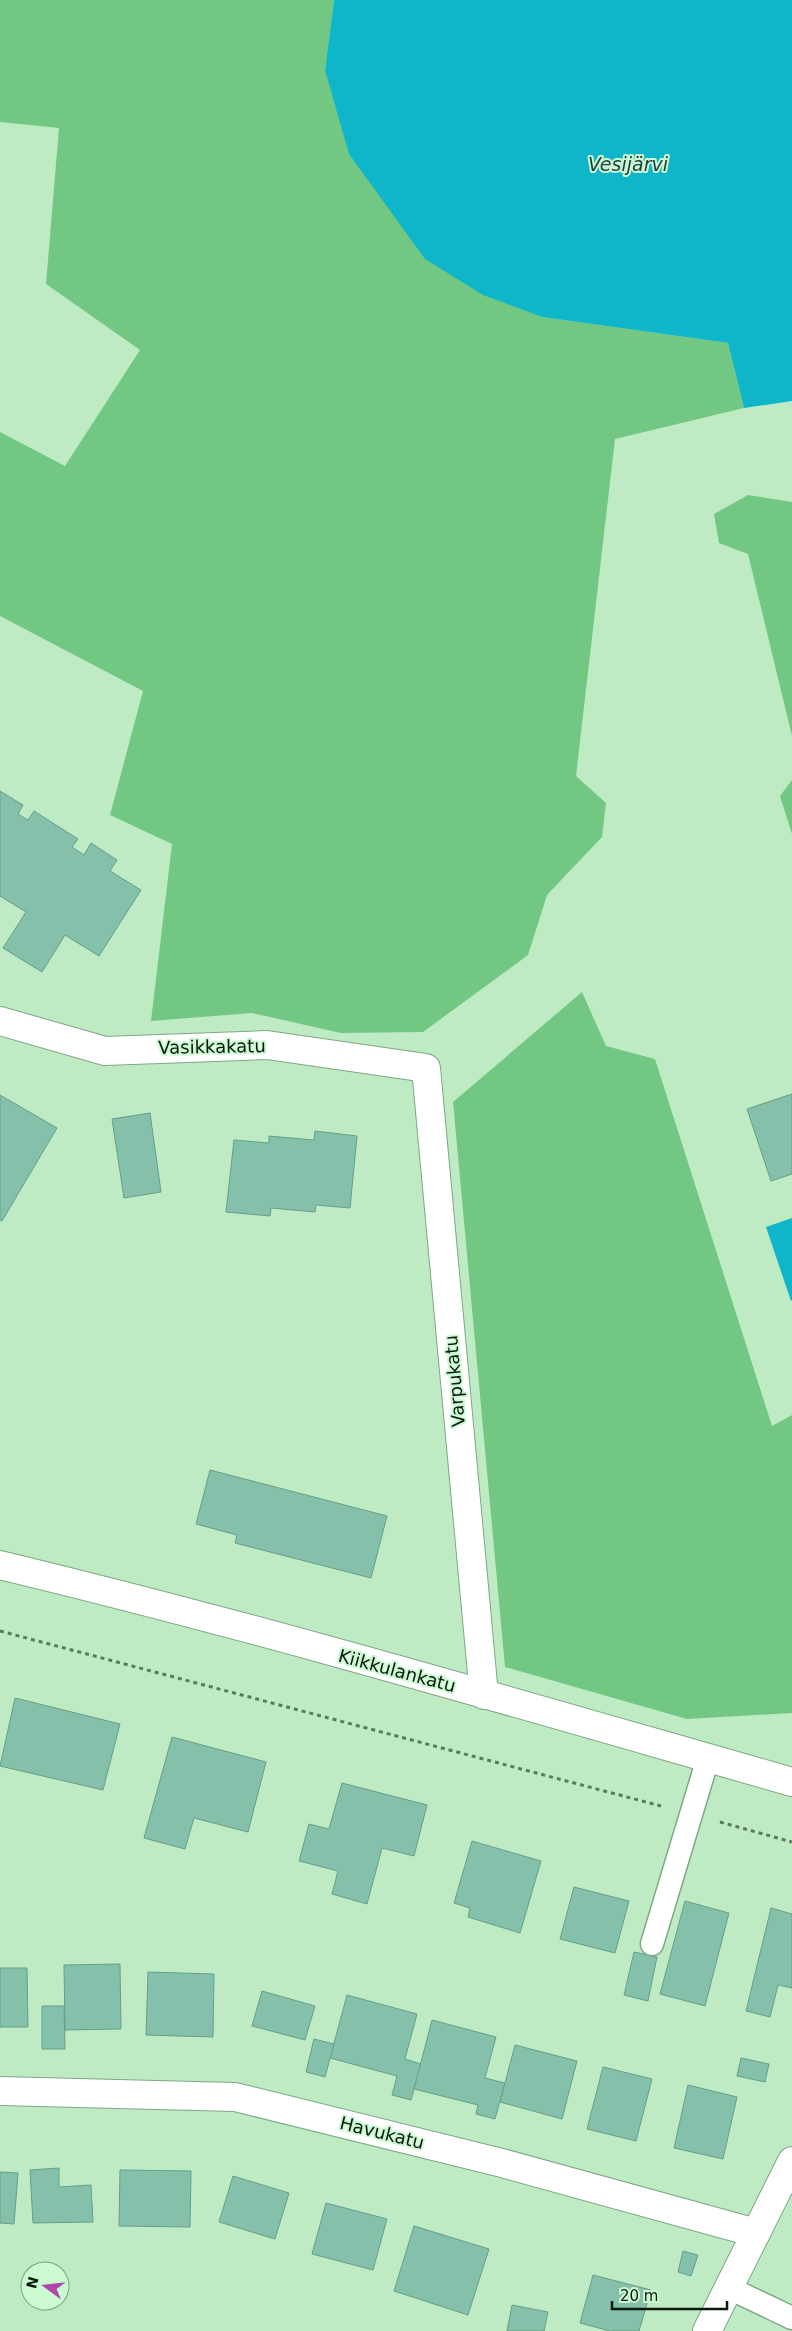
<svg xmlns="http://www.w3.org/2000/svg" width="792" height="2331" font-family="'DejaVu Sans',sans-serif">
  <style>
    .green { fill: #72c882 }
    .water { fill: #0fb6c9 }
    .building { fill: #85c1aa; stroke: #649f89 }
    .lines { fill: none; stroke-linecap: round; stroke-linejoin: round }
    .lane-casing { stroke: #7ea884; stroke-width: 25 }
    .street-casing { stroke: #7ea884; stroke-width: 30 }
    .path { stroke: #5b7960; stroke-width: 3; stroke-dasharray: 4 4; stroke-linecap: butt }
    .lane { stroke: #fff; stroke-width: 22 }
    .street { stroke: #fff; stroke-width: 28 }
    .labels { text-anchor: middle; stroke-width: 4; stroke-linejoin: round; paint-order: stroke }
    .street-label { font-size: 18px; fill: #0a1b0d; stroke: #cbf9d1 }
    .water-label { font-size: 19px; font-style: italic; fill: #1f3d41; stroke: #cbf9d1 }
  </style>
  <rect width="100%" height="100%" fill="#beebc4"/>
  <!-- green -->
  <g class="green">
    <polygon points="0,0 334,0 325,70 542,317 728,343 744,408 615,439 576,776 606,803 602,837 547,895 528,955 423,1032 341,1033 252,1013 151,1021 172,844 110,815 143,691 0,616 0,432 65,466 140,350 46,284 59,128 0,122"/>
    <polygon points="748,495 792,502 792,736 748,554 719,543 714,514"/>
    <polygon points="792,780 792,834 780,796"/>
    <polygon points="582,992 606,1046 655,1059 772,1426 792,1415 792,1713 687,1719 505,1667 453,1102"/>
  </g>
  <!-- water -->
  <g class="water">
    <polygon points="334,0 792,0 792,401 744,408 728,343 542,317 483,295 425,259 349,154 325,70"/>
    <polygon points="792,1218 792,1300 791,1301 766,1227"/>
  </g>
  <!-- building -->
  <g class="building">
    <polygon points="0,791 23,805 18,814 28,820 34,811 78,839 72,847 84,855 91,843 117,860 110,871 141,890 99,956 65,935 42,972 3,948 26,912 0,896"/>
    <polygon points="792,1094 792,1174 771,1181 747,1109"/>
    <polygon points="0,1095 57,1128 2,1221 0,1220"/>
    <polygon points="150,1113 161,1192 124,1198 112,1119"/>
    <polygon points="315,1131 357,1136 350,1208 316,1205 315,1212 271,1208 270,1216 226,1212 234,1140 269,1143 269,1136 314,1140"/>
    <polygon points="210,1470 387,1516 371,1578 235,1543 237,1535 196,1524"/>
    <polygon points="15,1698 120,1724 103,1790 0,1766"/>
    <polygon points="172,1737 266,1762 248,1832 194,1818 185,1849 144,1838"/>
    <polygon points="342,1783 427,1805 414,1856 382,1848 367,1904 332,1894 338,1871 299,1861 309,1824 329,1829"/>
    <polygon points="472,1841 541,1861 520,1933 468,1917 470,1908 454,1903"/>
    <polygon points="574,1887 629,1901 615,1953 560,1939"/>
    <polygon points="685,1901 729,1913 705,2006 660,1994"/>
    <polygon points="771,1908 792,1914 792,1988 778,1985 770,2017 746,2011"/>
    <polygon points="634,1952 657,1957 648,2001 624,1995"/>
    <polygon points="120,1964 121,2029 65,2030 64,1965"/>
    <polygon points="0,1968 27,1968 28,2027 0,2027"/>
    <polygon points="148,1972 214,1974 213,2037 146,2035"/>
    <polygon points="262,1991 315,2006 305,2040 252,2026"/>
    <polygon points="347,1995 417,2014 405,2059 421,2064 411,2100 392,2095 397,2076 330,2058"/>
    <polygon points="42,2006 64,2006 65,2049 42,2049"/>
    <polygon points="432,2020 496,2037 485,2078 505,2083 495,2119 476,2114 478,2105 414,2089"/>
    <polygon points="314,2039 334,2044 325,2077 306,2072"/>
    <polygon points="515,2045 577,2061 562,2119 500,2102"/>
    <polygon points="741,2058 769,2064 765,2082 737,2076"/>
    <polygon points="603,2067 652,2079 636,2141 587,2129"/>
    <polygon points="688,2085 737,2097 723,2159 674,2148"/>
    <polygon points="59,2168 59,2187 91,2185 93,2222 33,2223 30,2170"/>
    <polygon points="120,2170 191,2171 190,2227 119,2226"/>
    <polygon points="0,2172 18,2173 14,2224 0,2223"/>
    <polygon points="233,2176 289,2193 275,2239 219,2222"/>
    <polygon points="326,2203 387,2219 373,2270 312,2254"/>
    <polygon points="414,2226 489,2249 468,2315 394,2291"/>
    <polygon points="683,2251 698,2255 691,2276 678,2272"/>
    <polygon points="593,2275 651,2290 639,2331 610,2331 580,2323"/>
    <polygon points="512,2305 548,2312 544,2331 507,2331"/>
  </g>
  <g class="lines">
    <defs>
      <g id="lane">
        <polyline points="652,1944 708,1758"/>
        <polyline points="729,2288 792,2318"/>
      </g>
      <g id="street">
        <polyline points="0,1021 105,1051 267,1045 426,1068 484,1695"/>
        <path d="M 0,1565 C 266,1629 529,1707 792,1782"/>
        <polyline points="0,2091 235,2097 502,2163 756,2233"/>
        <polyline points="707,2331 792,2161"/>
      </g>
    </defs>
    <!-- lane casing -->
    <use href="#lane" class="lane-casing"/>
    <!-- street casing -->
    <use href="#street" class="street-casing"/>
    <!-- path -->
    <g class="path">
      <polyline points="0,1631 661,1806"/>
      <polyline points="720,1822 792,1842"/>
    </g>
    <!-- lane -->
    <use href="#lane" class="lane"/>
    <!-- street -->
    <use href="#street" class="street"/>
  </g>
  <g class="labels">
    <!-- street labels -->
    <g class="street-label">
      <text transform="translate(212 1047) rotate(-1)" y="6">Vasikkakatu</text>
      <text transform="translate(455 1381) rotate(-95)" y="6">Varpukatu</text>
      <text transform="translate(397 1671) rotate(15)" y="6">Kiikkulankatu</text>
      <text transform="translate(382 2133) rotate(14)" y="6">Havukatu</text>
    </g>
    <!-- water labels -->
    <g class="water-label">
      <text x="628" y="171">Vesijärvi</text>
    </g>
  </g>
  <!-- north arrow -->
  <g transform="translate(45 2286) rotate(285)"><circle r="24" fill="#cbf9d1" stroke="#7ea083"/>
  <path d="M0-4L9 19L0 12L-9 19Z" fill="#ae47ab"/>
  <text y="-8" font-size="14" font-weight="bold" text-anchor="middle" fill="#0a1b0d">N</text>
  </g>
  <!-- scale -->
  <path d="M612 2301v8h115v-8" fill="none" stroke="#0a1b0d" stroke-width="2.5"/>
  <text x="620" y="2301" font-size="15" fill="#0a1b0d" stroke="#cbf9d1" stroke-width="4" paint-order="stroke">20 m</text>
</svg>
